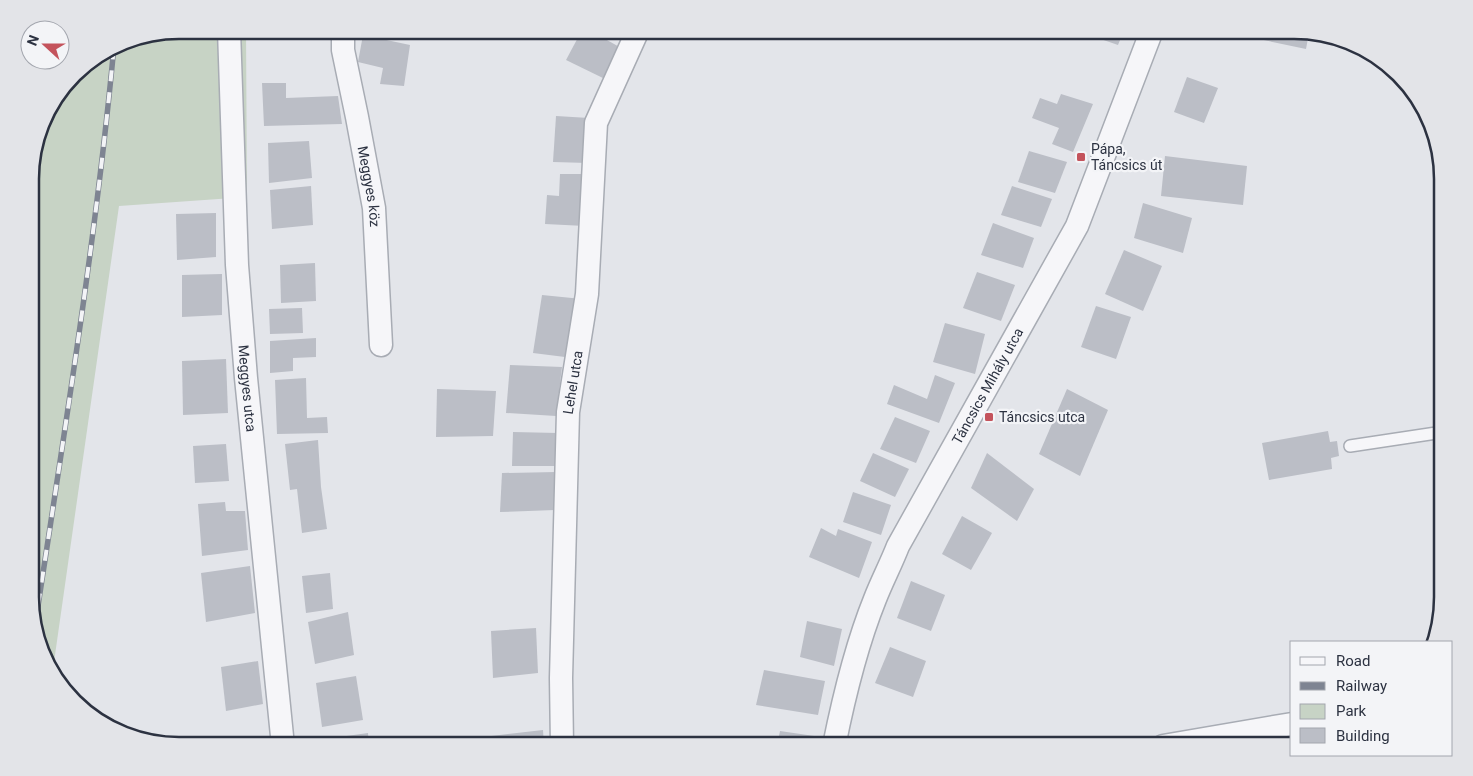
<svg xmlns="http://www.w3.org/2000/svg" width="1473" height="776" font-family="Roboto,sans-serif">
  <style>
    .green { fill: #c7d3c5 }
    .building { fill: #bbbec6 }
    .lines { fill: none; stroke-linecap: round; stroke-linejoin: round }
    .lane-casing { stroke: #a8acb4; stroke-width: 14 }
    .street-casing { stroke: #a8acb4; stroke-width: 25 }
    .lane { stroke: #f6f6f9; stroke-width: 11 }
    .street { stroke: #f6f6f9; stroke-width: 22 }
    .rail-casing { stroke: #7e8492; stroke-width: 5.5 }
    .rail { stroke: #f3f4f7; stroke-width: 4; stroke-dasharray: 11; stroke-linecap: butt }
    .poi-dot { fill: #c4535c; stroke: #f3f4f7; stroke-width: 2 }
    .labels { text-anchor: middle; stroke-width: 4.5; stroke-linejoin: round; paint-order: stroke }
    .poi-label { font-size: 14px; fill: #2c3241; stroke: #f3f4f7; text-anchor: start }
    .street-label { font-size: 14px; fill: #2c3241; stroke: #f3f4f7 }
    .rim { fill: none; stroke: #2c3241; stroke-width: 2.5 }
  </style>
  <rect width="100%" height="100%" fill="#e3e5ea"/>
  <!-- green -->
  <polygon class="green" points="178,30 246,30 247,197 119,206 53,669 31,617 30,168 45,113 80,67 122,41"/>
  <!-- building -->
  <g class="building">
    <polygon points="582,30 589,30 623,49 607,80 566,60"/>
    <polygon points="1091,30 1124,30 1118,45 1089,35"/>
    <polygon points="1204,30 1295,30 1309,33 1306,49 1235,34 1235,38"/>
    <polygon points="363,35 410,45 404,86 380,84 383,68 358,62"/>
    <polygon points="1187,77 1218,88 1204,123 1174,112"/>
    <polygon points="262,83 286,83 286,98 338,96 342,124 264,126"/>
    <polygon points="1061,94 1093,104 1073,152 1052,144 1059,128 1032,118 1040,98 1057,104"/>
    <polygon points="556,116 589,118 588,163 553,162"/>
    <polygon points="309,141 312,178 269,183 268,143"/>
    <polygon points="1029,151 1067,162 1055,193 1018,182"/>
    <polygon points="1165,156 1247,166 1243,205 1161,196"/>
    <polygon points="560,174 588,174 585,226 545,224 547,195 559,196"/>
    <polygon points="311,186 313,225 272,229 270,190"/>
    <polygon points="1012,186 1052,199 1041,227 1001,215"/>
    <polygon points="1143,203 1192,218 1183,253 1134,238"/>
    <polygon points="216,213 216,257 177,260 176,214"/>
    <polygon points="993,223 1034,238 1023,268 981,255"/>
    <polygon points="1124,250 1162,266 1143,311 1105,294"/>
    <polygon points="315,263 316,301 281,303 280,265"/>
    <polygon points="977,272 1015,285 1001,321 963,308"/>
    <polygon points="222,274 222,315 182,317 182,275"/>
    <polygon points="542,295 582,299 573,358 533,353"/>
    <polygon points="1096,306 1131,317 1116,359 1081,347"/>
    <polygon points="302,308 303,333 270,334 269,309"/>
    <polygon points="945,323 985,334 975,374 933,362"/>
    <polygon points="316,338 316,357 293,358 293,371 270,373 270,341"/>
    <polygon points="226,359 228,413 183,415 182,361"/>
    <polygon points="510,365 562,367 556,416 506,413"/>
    <polygon points="935,375 955,383 939,423 887,404 894,385 927,399"/>
    <polygon points="306,378 307,418 327,417 328,433 277,434 275,380"/>
    <polygon points="437,389 496,391 493,436 436,437"/>
    <polygon points="1067,389 1108,410 1080,476 1039,454"/>
    <polygon points="895,417 930,431 916,463 880,449"/>
    <polygon points="1328,431 1330,442 1337,441 1339,456 1331,458 1332,469 1269,480 1262,443"/>
    <polygon points="513,432 558,433 557,466 512,466"/>
    <polygon points="318,440 321,487 327,529 302,533 297,489 290,490 285,444"/>
    <polygon points="226,444 229,481 195,483 193,446"/>
    <polygon points="873,453 909,469 895,497 860,481"/>
    <polygon points="987,453 1034,489 1017,521 971,488"/>
    <polygon points="556,472 555,510 500,512 502,473"/>
    <polygon points="853,492 891,505 881,535 843,522"/>
    <polygon points="225,502 226,511 245,511 248,550 202,556 198,504"/>
    <polygon points="962,516 992,533 971,570 942,554"/>
    <polygon points="821,528 836,536 838,529 872,542 859,578 809,557"/>
    <polygon points="250,566 255,613 206,622 201,573"/>
    <polygon points="330,573 333,609 306,613 302,576"/>
    <polygon points="911,581 945,595 931,631 897,618"/>
    <polygon points="348,612 354,655 315,664 308,622"/>
    <polygon points="807,621 842,629 834,666 800,657"/>
    <polygon points="536,628 538,673 493,678 491,631"/>
    <polygon points="890,647 926,661 913,697 875,683"/>
    <polygon points="258,661 263,704 226,711 221,667"/>
    <polygon points="764,670 825,681 818,715 756,705"/>
    <polygon points="356,676 363,720 322,727 316,683"/>
    <polygon points="543,730 544,746 484,746 483,737"/>
    <polygon points="780,731 821,737 819,746 777,746"/>
    <polygon points="368,733 369,746 325,746 325,739"/>
  </g>
  <g class="lines">
    <defs>
      <polyline id="lane" points="1350,446 1443,432"/>
      <g id="street">
        <path id="s1" d="M 229,30 L 237,265 L 246,378 L 283,746"/>
        <path id="s2" d="M 343,30 L 343,50 L 357,117 L 374,208 L 381,345"/>
        <path id="s3" d="M 562,746 L 561,678 L 568,412 L 587,294 L 596,123 L 638,30"/>
        <path id="s4" d="M 834,746 C 844,696 856,646 875,599 C 882,581 891,564 898,546 L 1077,226 L 1152,30"/>
        <polyline points="1163,746 1292,724"/>
      </g>
    </defs>
    <!-- lane casing -->
    <use href="#lane" class="lane-casing"/>
    <!-- street casing -->
    <use href="#street" class="street-casing"/>
    <!-- lane -->
    <use href="#lane" class="lane"/>
    <!-- street -->
    <use href="#street" class="street"/>
    <defs>
      <path id="rail" d="M 35,626 C 64,433 96,240 114,46"/>
    </defs>
    <!-- rail casing -->
    <use href="#rail" class="rail-casing"/>
    <!-- rail -->
    <use href="#rail" class="rail"/>
  </g>
  <!-- markers -->
  <g class="poi-dot">
    <rect x="1076" y="152" width="10" height="10" rx="2.5"/>
    <rect x="984" y="412" width="10" height="10" rx="2.5"/>
  </g>
  <g class="labels">
    <!-- poi labels -->
    <g class="poi-label">
      <text x="1091" y="154">Pápa,<tspan x="1091" dy="16">Táncsics út</tspan></text>
      <text x="999" y="422">Táncsics utca</text>
    </g>
    <!-- street labels -->
    <g class="street-label">
      <text dy="5" stroke="none"><textPath href="#s2" startOffset="159">Meggyes köz</textPath></text>
      <text dy="5" stroke="none"><textPath href="#s3" startOffset="364">Lehel utca</textPath></text>
      <text dy="5" stroke="none"><textPath href="#s4" startOffset="394">Táncsics Mihály utca</textPath></text>
      <text dy="5" stroke="none"><textPath href="#s1" startOffset="359">Meggyes utca</textPath></text>
    </g>
  </g>
  <!-- crop -->
  <path d="M0 0H1473V776H0ZM179 39H1294A140 140 0 0 1 1434 179V597A140 140 0 0 1 1294 737H179A140 140 0 0 1 39 597V179A140 140 0 0 1 179 39Z" fill="#e3e4e8" fill-rule="evenodd"/>
  <path class="rim" d="M179 39H1294A140 140 0 0 1 1434 179V597A140 140 0 0 1 1294 737H179A140 140 0 0 1 39 597V179A140 140 0 0 1 179 39Z"/>
  <!-- legend -->
  <rect x="1290" y="641" width="162" height="115" fill="#f3f4f7" stroke="#a3a6ae"/>
  <rect x="1300" y="657" width="25" height="8" fill="#f6f6f9" stroke="#a3a6ae"/>
  <text x="1336" y="666" font-size="15" fill="#2c3241">Road</text>
  <rect x="1300" y="682" width="25" height="8" fill="#7e8492" stroke="#a3a6ae"/>
  <text x="1336" y="691" font-size="15" fill="#2c3241">Railway</text>
  <rect x="1300" y="704" width="25" height="15" fill="#c7d3c5" stroke="#a3a6ae"/>
  <text x="1336" y="716" font-size="15" fill="#2c3241">Park</text>
  <rect x="1300" y="728" width="25" height="15" fill="#bbbec6" stroke="#a3a6ae"/>
  <text x="1336" y="741" font-size="15" fill="#2c3241">Building</text>
  <!-- north arrow -->
  <g transform="translate(45 45) rotate(291)"><circle r="24" fill="#f3f4f7" stroke="#a3a6ae"/>
  <path d="M0-4L9 19L0 12L-9 19Z" fill="#c4535c"/>
  <text y="-8" font-size="14" font-weight="bold" text-anchor="middle" fill="#2c3241">N</text>
  </g>
</svg>
